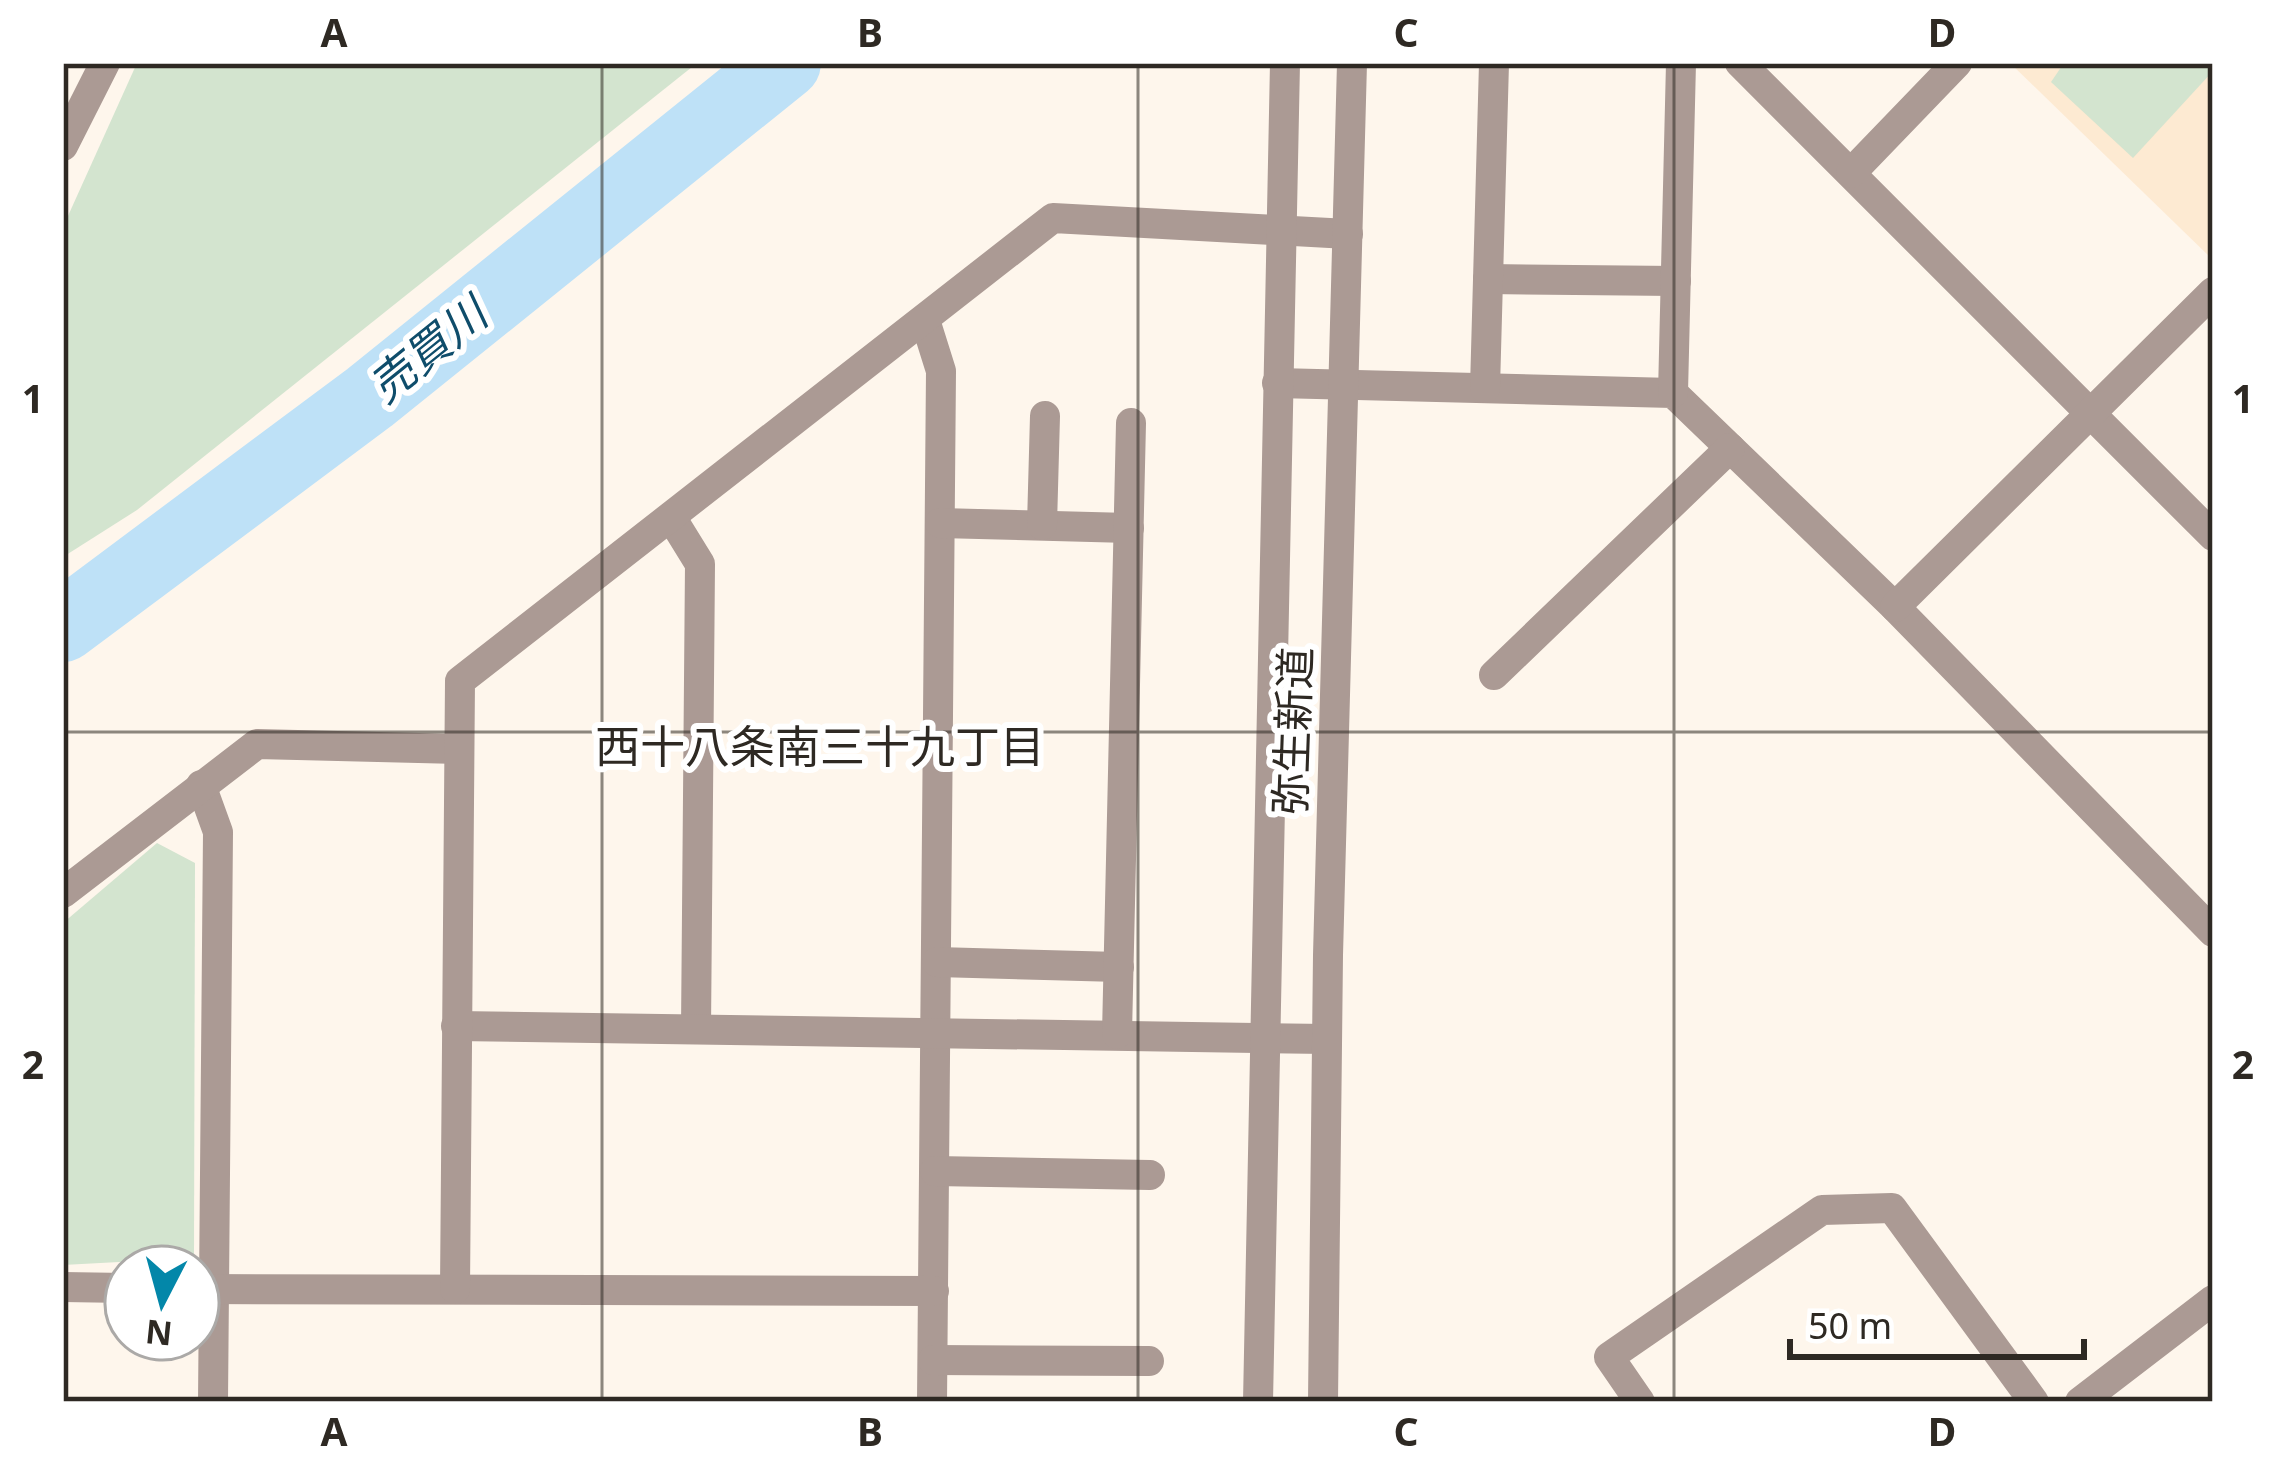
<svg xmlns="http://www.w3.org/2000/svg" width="2276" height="1465" font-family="'Noto Sans','Noto Sans JP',sans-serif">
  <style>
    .built { fill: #fdead2 }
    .green { fill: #d3e4cf }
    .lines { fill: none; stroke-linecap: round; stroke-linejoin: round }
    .river { stroke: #bee1f7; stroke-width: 72 }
    .minor { stroke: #ab9a94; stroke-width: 30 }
    .grid { fill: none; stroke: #2e2923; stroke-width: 3; stroke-opacity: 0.55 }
    .labels { text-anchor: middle; stroke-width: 12; stroke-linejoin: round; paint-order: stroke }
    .street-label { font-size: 42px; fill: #2e2923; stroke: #fff }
    .water-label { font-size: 45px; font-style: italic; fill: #0f4d6b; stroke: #fff }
    .neighbourhood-label { font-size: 45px; fill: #2e2923; stroke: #fff }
    .neatline { fill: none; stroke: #2e2923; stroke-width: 4.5 }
    .grid-label { font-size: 39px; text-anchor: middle; font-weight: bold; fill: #2e2923 }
  </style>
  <rect width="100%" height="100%" fill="#fef6ec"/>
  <!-- built -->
  <polygon class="built" points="2010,63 2213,63 2213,258 2212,259"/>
  <!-- green -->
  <g class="green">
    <polygon points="137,63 697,63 137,510 63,557 63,227"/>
    <polygon points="2064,63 2213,63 2213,71 2133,158 2051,82"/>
    <polygon points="157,843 195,863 194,1258 63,1265 63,923"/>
  </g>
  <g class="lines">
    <!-- river -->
    <polyline class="river" points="63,626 370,397 785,63"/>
    <!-- minor -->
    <g class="minor">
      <polyline points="1740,63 2213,536"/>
      <polyline points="63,146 105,63"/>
      <polyline points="1851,173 1957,63"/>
      <polyline points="1488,279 1676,281"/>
      <polyline points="925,320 941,371 932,1402"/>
      <polyline points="1277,383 1673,393 1895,607 2213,932"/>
      <polyline points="1485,388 1494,63"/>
      <polyline points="1673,393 1681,63"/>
      <polyline points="671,517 700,564 696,1029"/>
      <polyline points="940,523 1129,528"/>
      <polyline points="1042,525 1045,416"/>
      <polyline points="1895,607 2213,292"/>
      <polyline points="1494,675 1730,448"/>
      <polyline points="201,785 218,832 213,1402"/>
      <polyline points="63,893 257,744 459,749"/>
      <polyline points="937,962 1119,967"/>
      <polyline points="456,1026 1327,1039"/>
      <polyline points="1117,1034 1131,423"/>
      <polyline points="935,1171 1150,1175"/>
      <polyline points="63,1287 126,1288"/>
      <polyline points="198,1289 934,1291"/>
      <polyline points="455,1289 460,681 1053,218 1348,234"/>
      <polyline points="933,1360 1149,1361"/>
      <polyline points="1258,1402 1285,63"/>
      <polyline points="1323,1402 1328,955 1352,63"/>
      <polyline points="1640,1402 1609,1357 1822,1210 1892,1208 2034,1402"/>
      <polyline points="2080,1402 2213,1300"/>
    </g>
  </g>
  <!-- grid -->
  <path class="grid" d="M 602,63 L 602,1402M 1138,63 L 1138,1402M 1674,63 L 1674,1402M 63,732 L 2213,732"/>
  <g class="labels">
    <!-- street labels -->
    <g class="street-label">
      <text transform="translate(1293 731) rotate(-88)" y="15">弥生新道</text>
    </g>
    <!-- water labels -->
    <g class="water-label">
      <text transform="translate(428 350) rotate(-39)" y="16">売買川</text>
    </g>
    <!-- neighbourhood labels -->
    <g class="neighbourhood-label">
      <text x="820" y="763">西十八条南三十九丁目</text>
    </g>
  </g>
  <!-- border -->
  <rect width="2276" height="1465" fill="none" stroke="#ffffff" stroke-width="132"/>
  <!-- north arrow -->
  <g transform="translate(162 1303) rotate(186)"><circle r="57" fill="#ffffff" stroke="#aba9a7" stroke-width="3"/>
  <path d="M0-9L21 45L0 30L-21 45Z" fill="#0387a9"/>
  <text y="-18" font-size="33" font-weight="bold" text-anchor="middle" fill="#2e2923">N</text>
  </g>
  <!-- scale -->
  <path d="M1790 1339v18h294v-18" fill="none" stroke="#2e2923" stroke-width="6"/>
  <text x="1808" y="1339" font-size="36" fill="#2e2923" stroke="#ffffff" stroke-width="9" paint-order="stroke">50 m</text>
  <rect x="66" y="66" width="2144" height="1333" class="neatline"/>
  <g class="grid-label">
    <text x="334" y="47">A</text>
    <text x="870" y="47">B</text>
    <text x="1406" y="47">C</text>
    <text x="1942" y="47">D</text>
    <text x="33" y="413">1</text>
    <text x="2243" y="413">1</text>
    <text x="33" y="1079">2</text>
    <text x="2243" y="1079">2</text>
    <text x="334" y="1446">A</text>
    <text x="870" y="1446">B</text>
    <text x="1406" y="1446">C</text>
    <text x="1942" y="1446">D</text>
  </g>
</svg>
